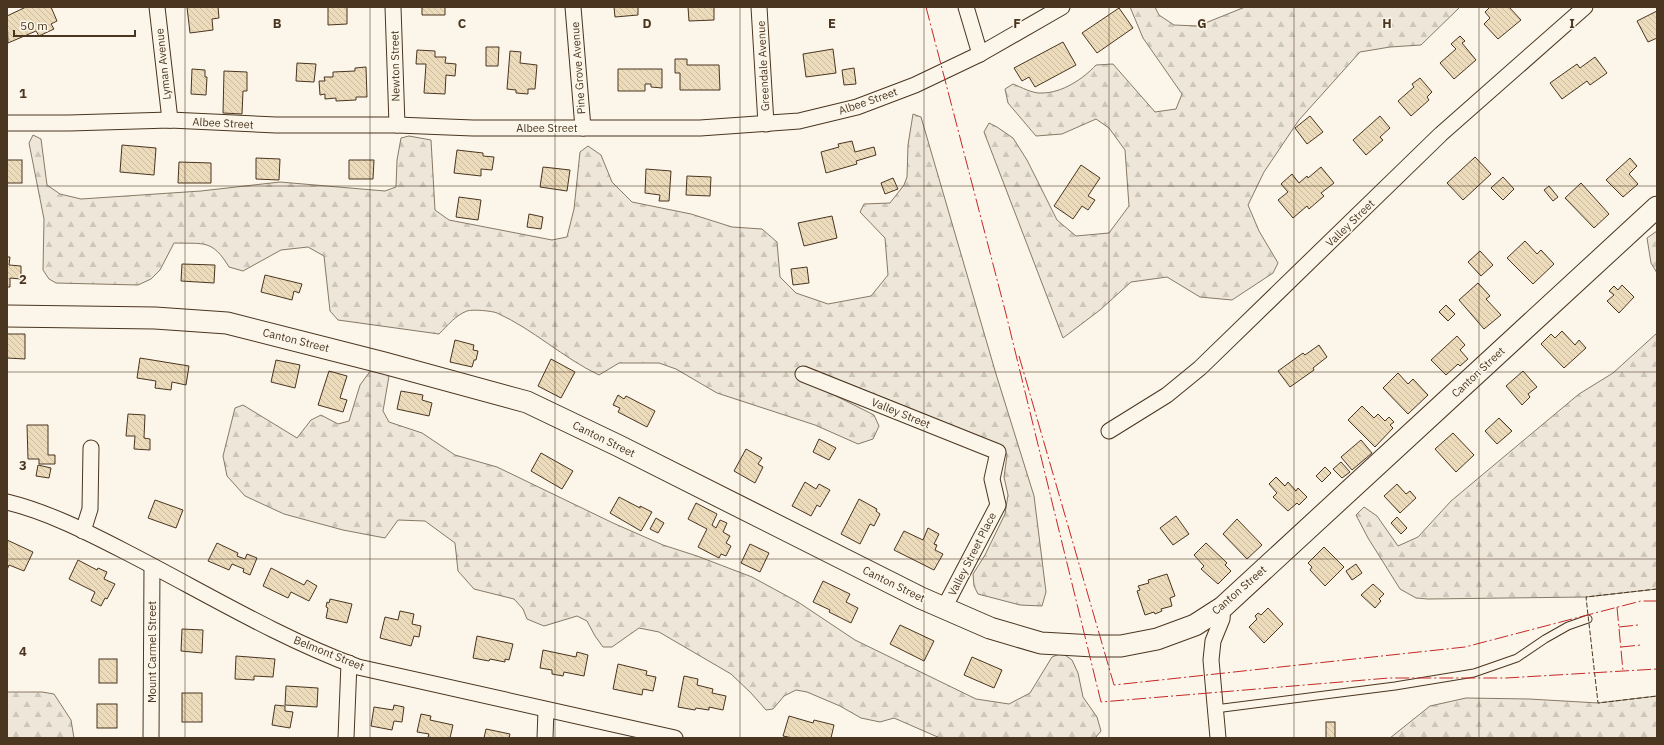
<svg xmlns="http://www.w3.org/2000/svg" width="1664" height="745" font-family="'IBM Plex Sans',sans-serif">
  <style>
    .forest { fill: url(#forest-firs); stroke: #887966 }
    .building { fill: url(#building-back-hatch); stroke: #4a3520 }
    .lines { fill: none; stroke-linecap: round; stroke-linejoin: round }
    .lane-casing { stroke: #4a3520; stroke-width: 9 }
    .street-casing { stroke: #4a3520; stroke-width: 17 }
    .secondary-casing { stroke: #4a3520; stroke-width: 23 }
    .lane { stroke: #fbf6e9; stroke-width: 7 }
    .street { stroke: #fbf6e9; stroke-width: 15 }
    .secondary { stroke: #fbf6e9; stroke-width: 21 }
    .fence { stroke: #4a3520; stroke-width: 1; stroke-dasharray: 5 2; stroke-linecap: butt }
    .power { stroke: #c62828; stroke-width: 1; stroke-dasharray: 14 3 2 3; stroke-linecap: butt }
    .grid { fill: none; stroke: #4a3520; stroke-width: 1; stroke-opacity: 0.55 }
    .labels { text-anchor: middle; stroke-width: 3; stroke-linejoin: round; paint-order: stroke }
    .street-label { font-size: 11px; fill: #4a3520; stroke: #fbf6e9 }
    .grid-label { font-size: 13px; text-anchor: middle; font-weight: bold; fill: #4a3520; stroke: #fbf6e9; stroke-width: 3; stroke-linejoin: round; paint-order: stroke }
  </style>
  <defs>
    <pattern id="forest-firs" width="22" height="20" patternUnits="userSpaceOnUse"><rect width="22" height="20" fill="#ede6d9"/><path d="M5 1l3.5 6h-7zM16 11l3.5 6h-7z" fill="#cdc6ba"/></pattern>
    <pattern id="building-back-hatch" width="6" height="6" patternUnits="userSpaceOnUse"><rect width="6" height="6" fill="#ecdcbc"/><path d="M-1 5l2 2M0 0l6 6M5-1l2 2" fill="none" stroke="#ccbda1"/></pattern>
  </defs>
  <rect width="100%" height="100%" fill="#fbf6e9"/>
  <!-- forest -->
  <g class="forest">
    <path d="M 1130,7 L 1155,7 L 1159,15 L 1174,25 L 1198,26 L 1245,7 L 1460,7 L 1421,45 L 1390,47 L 1360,52 L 1299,120 L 1264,172 L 1248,205 L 1259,231 L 1278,263 L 1273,273 L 1232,300 L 1200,297 L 1167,277 L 1131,282 L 1100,310 L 1063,338 L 984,132 L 989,123 L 997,127 L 1013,138 L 1027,160 L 1057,220 L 1076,236 L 1109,233 L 1129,206 L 1125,150 L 1109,128 L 1096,119 L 1062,134 L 1036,136 L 1008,103 L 1005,89 L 1013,84 C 1021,87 1033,94 1042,93 C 1062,93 1083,79 1096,65 L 1113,64 L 1155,112 L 1176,109 L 1182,94 L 1143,38 Z"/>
    <path d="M 913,114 L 921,117 L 996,374 L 1034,496 L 1046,592 L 1042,606 L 1020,605 L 978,594 L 974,586 L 973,574 L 985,555 L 1005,514 L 1008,495 L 1004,477 L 1007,455 L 999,444 L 805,366 L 798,369 L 798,377 L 874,415 L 879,426 L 873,439 L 858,444 L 815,425 L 717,393 L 676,369 L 659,363 L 619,363 L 599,375 C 563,358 533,329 497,313 C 493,311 472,309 467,311 C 456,315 448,325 439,334 L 338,320 L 330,311 L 324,256 L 308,247 L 281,250 L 243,271 L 229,267 C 212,239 204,244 174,243 L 160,270 L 151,279 L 138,285 L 56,283 L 49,279 L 43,270 L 44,219 L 29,143 L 33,135 L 41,139 L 47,185 L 60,194 L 81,199 L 201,191 L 280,182 L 385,191 L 396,187 L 397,160 L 401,138 L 409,136 L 431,140 L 435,210 L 449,220 L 552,240 L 567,237 L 574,209 L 580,152 L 588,146 L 601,155 L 612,182 L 632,202 L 691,214 L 732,227 L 762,229 L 777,242 L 780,277 L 796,293 L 828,304 L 871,296 L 888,275 L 885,238 L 860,212 L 864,204 L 890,203 L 904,185 L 907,177 L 908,145 Z"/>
    <polygon points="1657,231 1657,273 1651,263 1647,238"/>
    <polygon points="1657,333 1657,589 1586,597 1428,599 1416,598 1400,589 1368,538 1356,515 1364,507 1377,516 1398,546 1418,537 1451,501 1579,394 1613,373"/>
    <polygon points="371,370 382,370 389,376 383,411 389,422 422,433 455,455 497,467 613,523 663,545 697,556 752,577 798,602 855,640 976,699 1009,704 1030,693 1052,657 1062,653 1072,660 1078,673 1083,697 1097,717 1101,731 1095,738 940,738 894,718 880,722 861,718 840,706 807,692 796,690 784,696 773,709 766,710 751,693 731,674 659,632 639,628 612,647 603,647 595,636 587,621 577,616 544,626 527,619 523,609 514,599 474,589 458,571 455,543 425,521 398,520 385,538 343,530 284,514 245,496 227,476 223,456 235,408 243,405 297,438 311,420 321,415 338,424 349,421 360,385"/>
    <polygon points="7,692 42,692 54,694 71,720 74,738 7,738"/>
    <polygon points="1657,696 1657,738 1390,738 1430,706 1466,698 1529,699 1598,703"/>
  </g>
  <!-- building -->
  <g class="building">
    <polygon points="26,7 51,7 57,21 51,24 54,29 39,36 36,31 8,43 7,16"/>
    <polygon points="187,7 218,7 219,18 212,19 213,30 190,33"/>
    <polygon points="328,7 347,7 347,24 328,25"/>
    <polygon points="422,7 451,7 445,7 445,15 422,15"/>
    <polygon points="614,7 638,7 638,15 615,17"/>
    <polygon points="688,7 714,7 714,20 689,21"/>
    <polygon points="1490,7 1509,7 1521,20 1498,39 1484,24 1490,18 1485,12"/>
    <polygon points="1119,8 1133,28 1097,53 1082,33"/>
    <polygon points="1657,11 1657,38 1648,42 1637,21"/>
    <polygon points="1460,36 1465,41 1462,43 1476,60 1454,79 1440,63 1456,49 1451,44"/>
    <polygon points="1063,42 1076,65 1035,87 1029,77 1022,81 1014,68"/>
    <polygon points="486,47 499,47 498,66 486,66"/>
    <polygon points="833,49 836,73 806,77 803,54"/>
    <polygon points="417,50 435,51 435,57 446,57 445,63 456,64 455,76 446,75 445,94 424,93 426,64 416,64"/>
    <polygon points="510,51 521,52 520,63 537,65 535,89 528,89 528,94 516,93 516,90 507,89"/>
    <polygon points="1595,57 1607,73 1590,85 1587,81 1562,99 1550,83 1577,64 1580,68"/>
    <polygon points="675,59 687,59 687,65 719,65 720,90 680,90 680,73 675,73"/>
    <polygon points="297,63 316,64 314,82 296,81"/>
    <polygon points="366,67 367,97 356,97 356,100 336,101 336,98 325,99 325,94 320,95 319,81 325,81 324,77 333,77 333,72 355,71 355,68"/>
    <polygon points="854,68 856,84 844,85 842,70"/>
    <polygon points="192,69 205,70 205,77 207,77 206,95 191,94"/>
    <polygon points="618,69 662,69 662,88 651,87 651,84 645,84 645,91 618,91"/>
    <polygon points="224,71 247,72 247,91 243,91 242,114 223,113"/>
    <polygon points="1420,78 1432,92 1427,97 1429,100 1411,116 1398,101 1414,87 1412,84"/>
    <polygon points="1310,116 1323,132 1307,144 1295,128"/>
    <polygon points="1380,116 1390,128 1380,137 1383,140 1366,155 1353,140"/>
    <polygon points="852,141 855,152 874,147 876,155 856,161 857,164 826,173 821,152 839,147 838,144"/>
    <polygon points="122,145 156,148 154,175 120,172"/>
    <polygon points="457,150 483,153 483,156 494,157 492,170 481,169 481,176 454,173"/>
    <polygon points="1475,157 1491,174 1463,200 1447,183"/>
    <polygon points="256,158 280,159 279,180 256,179"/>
    <polygon points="1630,158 1637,166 1629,174 1638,184 1623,197 1606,180"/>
    <rect x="7" y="160" width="15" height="23"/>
    <polygon points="349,160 374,160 373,179 349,179"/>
    <polygon points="179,162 211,163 211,183 178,183"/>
    <polygon points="1081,165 1100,178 1088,196 1095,200 1088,210 1082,206 1073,219 1054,206"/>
    <polygon points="543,167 570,170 567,191 540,187"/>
    <polygon points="1321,167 1334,183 1321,193 1324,196 1309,209 1307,206 1293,218 1278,200 1288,192 1281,184 1292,174 1299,183 1307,176 1308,178"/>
    <polygon points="646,169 671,171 669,201 659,201 660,195 645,193"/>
    <polygon points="687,176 711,177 710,196 686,195"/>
    <polygon points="1503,177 1514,189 1503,200 1491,188"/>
    <polygon points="893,178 898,189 885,194 881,183"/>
    <polygon points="1581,183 1609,214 1594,228 1565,198"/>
    <polygon points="1549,186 1558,197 1553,201 1544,190"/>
    <polygon points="459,197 481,200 478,220 456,217"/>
    <polygon points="529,214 543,217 541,229 527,227"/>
    <polygon points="832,216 837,238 804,246 798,223"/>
    <polygon points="1525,241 1537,254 1541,250 1554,264 1533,284 1507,258"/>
    <polygon points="1480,251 1493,265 1481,276 1468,262"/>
    <polygon points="7,257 10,257 9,265 21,266 21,279 10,278 10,287 7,287"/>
    <polygon points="182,264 215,265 214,283 181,281"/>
    <polygon points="807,267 809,283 793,285 791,269"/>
    <polygon points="265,275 302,284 299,293 294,291 292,300 261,292"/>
    <polygon points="1478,283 1490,296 1486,299 1501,315 1484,329 1459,300"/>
    <polygon points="1622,285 1634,297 1619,313 1607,301 1614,295 1609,291 1614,286 1618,290"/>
    <polygon points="1446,305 1455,314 1448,321 1439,312"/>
    <polygon points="1562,331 1575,345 1579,340 1586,348 1564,368 1541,344 1551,334 1555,338"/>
    <polygon points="7,334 25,334 25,359 7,358"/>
    <polygon points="1457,336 1465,345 1460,350 1468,359 1460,366 1458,364 1446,375 1431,360"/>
    <polygon points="455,340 474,345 473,350 478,351 476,360 474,360 472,367 450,362"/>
    <polygon points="1319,345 1327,357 1313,368 1314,370 1290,387 1278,371 1303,353 1305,355"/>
    <polygon points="140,358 189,366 186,385 172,382 171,390 155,388 156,381 137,378"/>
    <polygon points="551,359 575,372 561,398 538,386"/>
    <polygon points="276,360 300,365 295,388 271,382"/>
    <polygon points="329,371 347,376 340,398 347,400 343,412 318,405"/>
    <polygon points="1523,371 1537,387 1528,394 1530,397 1522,405 1506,386"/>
    <polygon points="1398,373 1408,384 1413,379 1428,395 1408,414 1383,388"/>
    <polygon points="401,391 423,395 422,400 432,403 429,416 397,409"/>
    <polygon points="618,395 624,399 626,396 655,411 647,427 618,412 620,408 613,405"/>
    <polygon points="1362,406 1374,418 1378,414 1385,421 1389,417 1394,422 1390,425 1393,428 1375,447 1348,420"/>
    <polygon points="128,414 145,415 144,438 150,439 150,450 134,449 135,436 126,436"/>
    <polygon points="1499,418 1512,431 1497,444 1485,431"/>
    <polygon points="27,425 48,425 48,455 55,455 55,464 39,464 39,459 28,459"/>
    <polygon points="1453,433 1474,455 1456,472 1435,449"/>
    <polygon points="819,439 836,448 829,460 813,452"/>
    <polygon points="1361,440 1372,453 1352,470 1341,457"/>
    <polygon points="746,449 762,458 758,464 763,467 755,483 734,471"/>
    <polygon points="541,453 573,471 562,489 531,471"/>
    <polygon points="1341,462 1350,472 1342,478 1333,469"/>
    <polygon points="38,465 51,468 49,478 36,476"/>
    <polygon points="1325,467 1331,473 1322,482 1316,476"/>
    <polygon points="1276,477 1285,486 1288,482 1296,491 1298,488 1307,497 1299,505 1297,503 1288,511 1273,497 1277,493 1269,484"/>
    <polygon points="805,482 816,489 819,484 830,490 820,507 817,505 811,516 792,506"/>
    <polygon points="1397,484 1406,494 1410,491 1416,498 1400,513 1384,496"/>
    <polygon points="619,497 640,508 640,506 652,512 641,531 610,513"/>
    <polygon points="859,499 877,509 876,511 880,514 874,526 870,524 860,544 841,534"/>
    <polygon points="155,500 183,510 176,528 148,518"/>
    <polygon points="696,503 717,514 712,525 716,528 720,520 727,523 723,532 730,536 726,543 731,546 726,556 721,554 719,558 698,547 707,529 688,519"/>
    <polygon points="1176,516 1189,534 1173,545 1160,528"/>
    <polygon points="1397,517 1407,528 1401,534 1391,523"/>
    <polygon points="656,518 664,523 658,533 650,529"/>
    <polygon points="1237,519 1262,545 1247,559 1223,534"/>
    <polygon points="928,528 939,534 934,544 937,545 935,550 943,554 934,570 894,550 904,531 923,540"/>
    <polygon points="7,540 33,552 24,571 9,565 7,570"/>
    <polygon points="217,543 238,553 237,556 245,559 247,554 257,558 250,575 243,572 244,569 232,564 229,570 208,561"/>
    <polygon points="1206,543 1227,563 1225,565 1231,571 1218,584 1201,569 1204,566 1194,555"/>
    <polygon points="750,544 769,553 760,572 741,563"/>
    <polygon points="1324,547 1344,567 1325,586 1310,570 1312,567 1308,563"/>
    <polygon points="78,560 97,570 98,568 107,572 104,579 115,584 107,599 105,598 101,606 91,601 95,592 69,579"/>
    <polygon points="1356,564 1362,573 1352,580 1346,571"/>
    <polygon points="271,568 304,585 307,580 317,586 309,601 291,592 288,598 263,586"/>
    <polygon points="1167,574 1175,596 1170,598 1172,606 1161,609 1162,611 1155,614 1154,612 1145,615 1137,591 1140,590 1138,586 1149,583 1148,580"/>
    <polygon points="823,581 850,594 846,602 858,608 851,623 829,612 830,610 813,602"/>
    <polygon points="1373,584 1384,594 1379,599 1381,601 1375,608 1361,595"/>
    <polygon points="330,599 352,604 347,623 326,618 328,608 326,607 327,602 329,603"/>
    <polygon points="1268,608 1283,624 1264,643 1249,627 1257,619 1255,616 1258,613 1261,615"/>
    <polygon points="400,611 414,614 412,624 421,626 419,637 414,636 411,646 380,638 385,617 398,620"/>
    <polygon points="900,625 934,641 924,661 890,644"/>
    <polygon points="182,629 203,630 202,653 181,651"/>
    <polygon points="477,636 513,644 509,660 505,659 505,662 490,659 489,661 473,658"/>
    <polygon points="543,650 576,657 577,652 588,655 584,676 564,672 563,676 552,674 552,670 540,668"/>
    <polygon points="236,656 275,659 273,677 254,676 254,680 235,679"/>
    <polygon points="972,657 1002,670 994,688 964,675"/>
    <rect x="99" y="659" width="18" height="24"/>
    <polygon points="618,664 647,671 646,675 656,677 653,691 643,689 642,695 613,689"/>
    <polygon points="684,676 698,679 697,685 713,689 712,693 726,696 723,710 709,707 709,710 696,708 695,710 678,707"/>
    <polygon points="286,686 318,688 317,707 285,705"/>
    <rect x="182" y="693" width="20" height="29"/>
    <rect x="97" y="704" width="20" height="24"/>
    <polygon points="275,705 285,706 285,711 293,712 290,728 272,725"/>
    <polygon points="394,705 404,707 402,722 394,721 392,730 371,726 374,707 393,710"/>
    <polygon points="421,714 431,716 430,720 453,725 450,738 433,738 428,737 429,734 417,732"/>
    <polygon points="789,716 813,723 814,720 834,725 831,738 793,738 783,736"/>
    <rect x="1326" y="722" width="9" height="16"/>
    <polygon points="486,729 510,734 509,738 484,738"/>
  </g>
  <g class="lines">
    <defs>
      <polyline id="lane" points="1215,709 1395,686 1474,673 1517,658 1545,639 1568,626 1588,619"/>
      <g id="street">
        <polyline points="157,7 170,120"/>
        <polyline points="393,7 397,125"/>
        <polyline points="573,7 583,128"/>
        <polyline points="759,7 766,124"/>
        <polyline points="966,7 980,54"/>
        <polyline points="7,123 69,123 170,120 276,125 397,125 473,128 700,128 799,121 857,107 915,85 980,54 1062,7"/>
        <polyline points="803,374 998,452 992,479 998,505 944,608"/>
        <polyline points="1109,431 1167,395 1200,368 1441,134 1585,7"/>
        <path d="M 7,502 C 48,512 87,532 124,551 C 202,591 277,637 358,667 L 675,738"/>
        <polyline points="83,531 90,509 91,448"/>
        <polyline points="151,738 152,566"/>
        <polyline points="346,738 349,663"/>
        <polyline points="545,738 546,710"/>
        <polyline points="1218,738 1211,660 1213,641 1222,619 1223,607"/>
      </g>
      <polyline id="secondary" points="7,316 155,318 227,323 384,363 527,402 619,446 921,598 990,628 1041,643 1094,646 1121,646 1157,639 1195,625 1223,607 1657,207"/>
    </defs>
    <!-- lane casing -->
    <use href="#lane" class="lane-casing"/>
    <!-- street casing -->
    <use href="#street" class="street-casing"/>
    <!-- secondary casing -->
    <use href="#secondary" class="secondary-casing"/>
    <!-- lane -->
    <use href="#lane" class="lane"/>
    <!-- street -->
    <use href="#street" class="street"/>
    <!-- secondary -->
    <use href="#secondary" class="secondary"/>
    <!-- fence -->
    <polyline class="fence" points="1657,589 1586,597 1598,703 1657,696"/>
    <!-- power -->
    <g class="power">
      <polyline points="926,7 1006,314 1101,702 1389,678 1506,678 1657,669"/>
      <polyline points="1019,356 1114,685 1465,647 1641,601 1657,601"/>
      <polyline points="1617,607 1623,671"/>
      <polyline points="1619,627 1638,625"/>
      <polyline points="1621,647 1641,645"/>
    </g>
  </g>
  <!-- grid -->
  <path class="grid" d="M 185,7 L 185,738M 370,7 L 370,738M 555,7 L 555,738M 740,7 L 740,738M 924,7 L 924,738M 1109,7 L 1109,738M 1294,7 L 1294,738M 1479,7 L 1479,738M 7,186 L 1657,186M 7,372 L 1657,372M 7,559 L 1657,559"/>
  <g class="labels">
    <!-- street labels -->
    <g class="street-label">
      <text transform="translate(163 64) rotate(-96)" y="4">Lyman Avenue</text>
      <text transform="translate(395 66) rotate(-91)" y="4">Newton Street</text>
      <text transform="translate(763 66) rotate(-93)" y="4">Greendale Avenue</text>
      <text transform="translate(578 68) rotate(-94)" y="4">Pine Grove Avenue</text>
      <text transform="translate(868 101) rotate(-19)" y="4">Albee Street</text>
      <text transform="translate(223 123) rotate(3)" y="4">Albee Street</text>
      <text x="547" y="132">Albee Street</text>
      <text transform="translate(1350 223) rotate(-44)" y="4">Valley Street</text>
      <text transform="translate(296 340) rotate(14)" y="4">Canton Street</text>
      <text transform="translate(1478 372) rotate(-43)" y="4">Canton Street</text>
      <text transform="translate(901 413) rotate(22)" y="4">Valley Street</text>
      <text transform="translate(604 439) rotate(26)" y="4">Canton Street</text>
      <text transform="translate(972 554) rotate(-63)" y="4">Valley Street Place</text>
      <text transform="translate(894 584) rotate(26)" y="4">Canton Street</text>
      <text transform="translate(1239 590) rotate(-41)" y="4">Canton Street</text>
      <text transform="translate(152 652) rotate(-90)" y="4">Mount Carmel Street</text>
      <text transform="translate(329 653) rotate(22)" y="4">Belmont Street</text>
    </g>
  </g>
  <g class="grid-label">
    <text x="277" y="28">B</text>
    <text x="462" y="28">C</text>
    <text x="647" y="28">D</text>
    <text x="832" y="28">E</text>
    <text x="1017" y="28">F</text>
    <text x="1202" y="28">G</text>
    <text x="1387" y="28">H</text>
    <text x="1572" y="28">I</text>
    <text x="23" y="98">1</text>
    <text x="23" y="284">2</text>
    <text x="23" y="470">3</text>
    <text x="23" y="656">4</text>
  </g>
  <!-- border -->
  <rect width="1664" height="745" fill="none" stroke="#4a3520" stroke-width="16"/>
  <!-- scale -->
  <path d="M14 30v6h121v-6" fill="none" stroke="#4a3520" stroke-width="2"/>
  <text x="20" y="30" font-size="12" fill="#4a3520" stroke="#fbf6e9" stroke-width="3" paint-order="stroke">50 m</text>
</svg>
